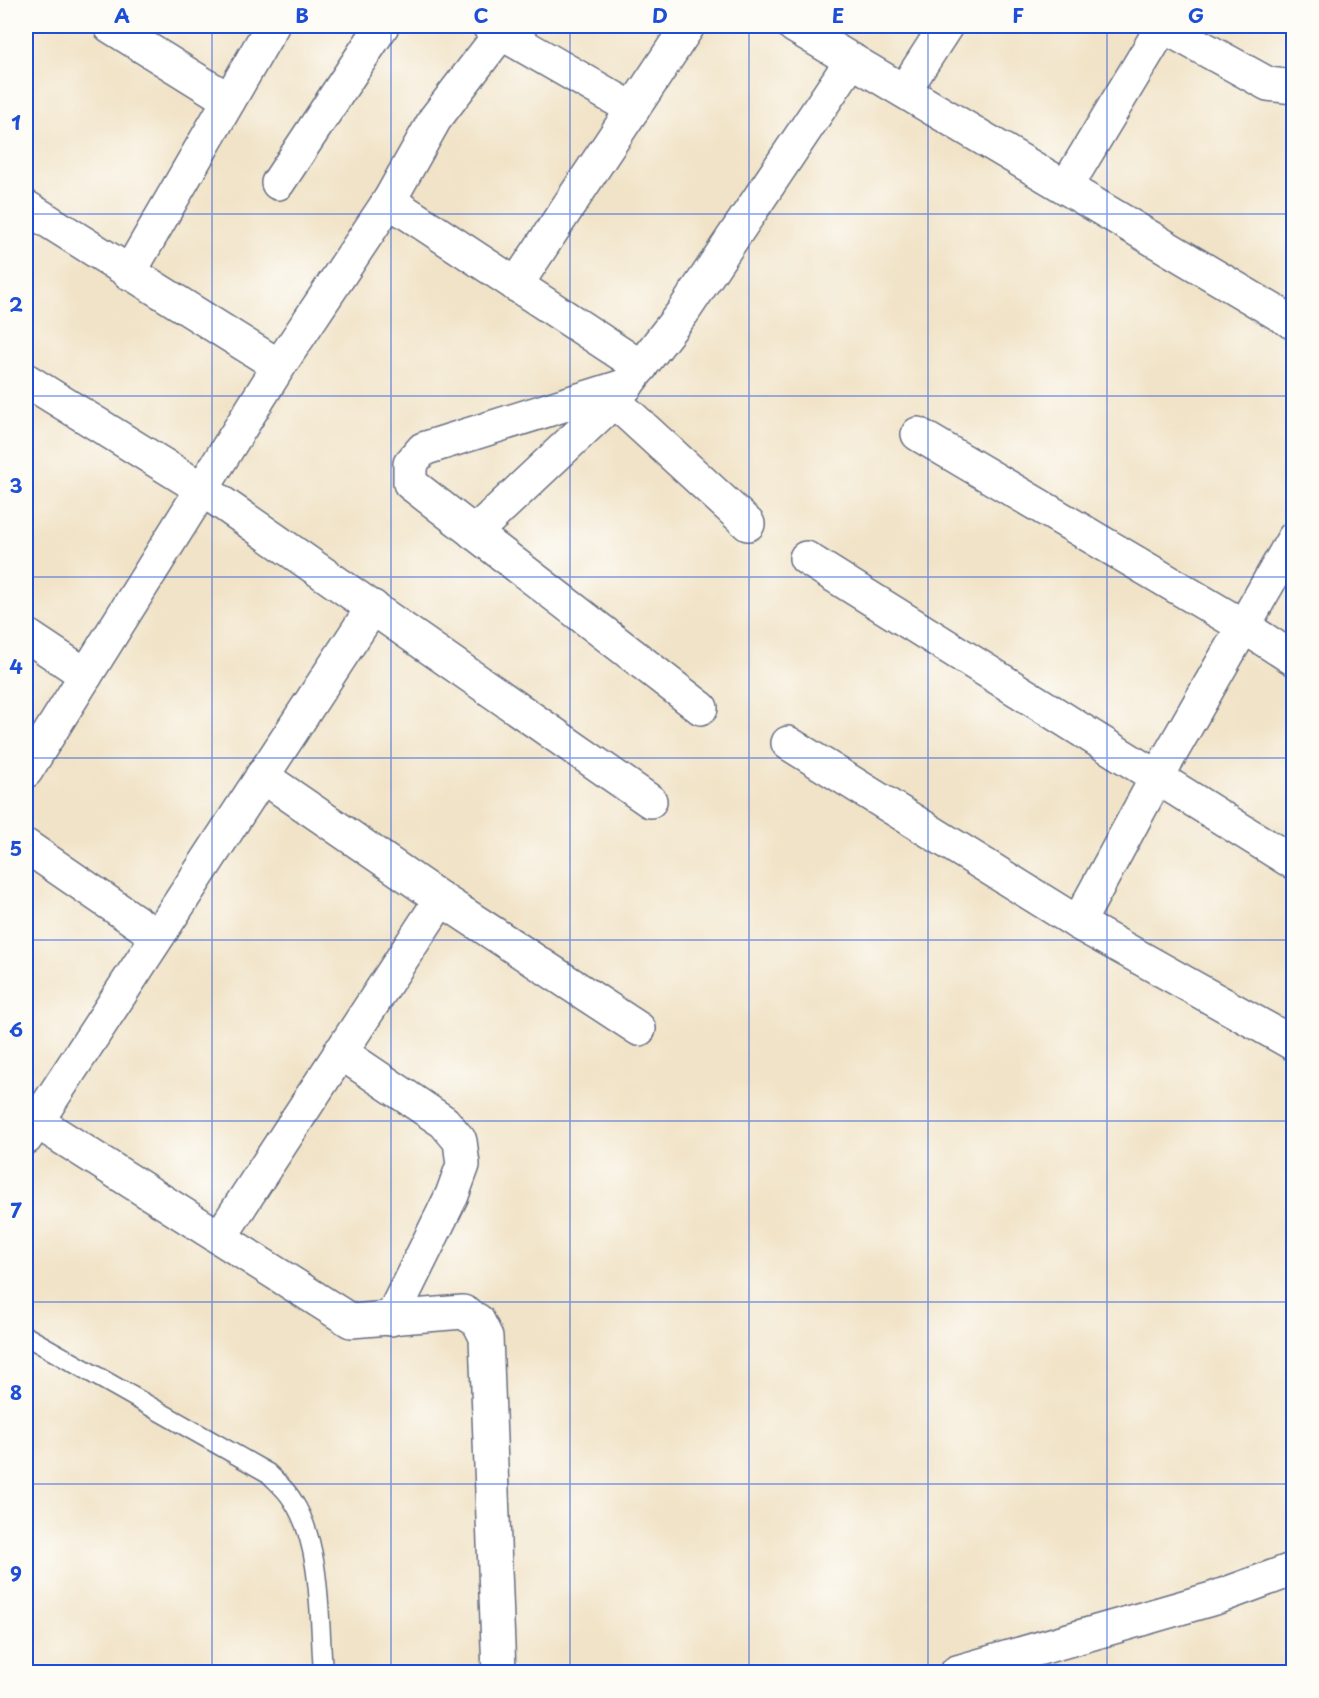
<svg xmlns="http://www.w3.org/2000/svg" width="1319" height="1698" font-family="'Playpen Sans',sans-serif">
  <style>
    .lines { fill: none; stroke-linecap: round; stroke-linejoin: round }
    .lane-casing { stroke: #666e83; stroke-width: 21 }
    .street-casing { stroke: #666e83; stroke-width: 36 }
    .lane { stroke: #fff; stroke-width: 18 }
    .street { stroke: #fff; stroke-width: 33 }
    .grid { fill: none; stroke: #1d4ed8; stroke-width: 1.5; stroke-opacity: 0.55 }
    .neatline { fill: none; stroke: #1d4ed8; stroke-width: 2 }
    .grid-label { font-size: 20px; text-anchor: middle; font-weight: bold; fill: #1d4ed8 }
  </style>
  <rect width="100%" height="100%" fill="#fdfcf7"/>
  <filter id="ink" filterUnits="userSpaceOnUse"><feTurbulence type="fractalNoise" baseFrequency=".0167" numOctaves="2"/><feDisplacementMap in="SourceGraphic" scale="12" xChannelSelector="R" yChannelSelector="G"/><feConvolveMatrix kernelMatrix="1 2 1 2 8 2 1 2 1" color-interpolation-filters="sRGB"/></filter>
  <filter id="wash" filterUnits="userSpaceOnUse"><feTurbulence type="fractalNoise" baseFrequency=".008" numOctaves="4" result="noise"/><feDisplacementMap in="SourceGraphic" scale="24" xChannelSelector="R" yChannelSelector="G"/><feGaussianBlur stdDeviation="1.35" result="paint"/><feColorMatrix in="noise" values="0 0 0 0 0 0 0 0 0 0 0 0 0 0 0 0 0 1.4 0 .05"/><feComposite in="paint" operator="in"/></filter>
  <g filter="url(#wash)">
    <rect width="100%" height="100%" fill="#f1e3c7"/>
  </g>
  <g filter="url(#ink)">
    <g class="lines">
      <defs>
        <path id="lane" d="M 26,1336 L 268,1473 C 277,1482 287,1490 293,1501 C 322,1545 319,1621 323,1672"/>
        <g id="street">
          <polyline points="110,26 229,100"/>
          <polyline points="489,26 633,109"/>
          <polyline points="794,26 1294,323"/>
          <polyline points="1163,26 1268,84 1294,87"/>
          <polyline points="501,33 435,119 389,201 641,367"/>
          <polyline points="904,91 946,26"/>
          <polyline points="278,183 382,26"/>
          <polyline points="1066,187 1163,26"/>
          <polyline points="26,207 279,366"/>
          <polyline points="129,273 272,26"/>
          <polyline points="516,285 688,26"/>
          <polyline points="26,380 202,489 650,801"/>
          <polyline points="627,385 423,449 410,464 410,483 701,708"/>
          <polyline points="614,401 748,524"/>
          <polyline points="918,434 1243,626 1294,659"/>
          <polyline points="474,533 614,401 683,312 852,60"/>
          <polyline points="806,558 1294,863"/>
          <polyline points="26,635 86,675"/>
          <polyline points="788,743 1078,923 1294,1044"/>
          <polyline points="26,771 279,366 389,201"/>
          <polyline points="262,776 441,899 639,1029"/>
          <polyline points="26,846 157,936"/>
          <polyline points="1078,923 1156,779 1294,538"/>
          <polyline points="340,1052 444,1122 460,1141 463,1165 452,1195 391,1319"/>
          <polyline points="36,1121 351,1321 463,1312 478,1321 486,1337 499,1672"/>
          <polyline points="26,1138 373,607"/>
          <polyline points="220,1237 441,899"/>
          <polyline points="957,1672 1215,1598 1294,1569"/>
        </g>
      </defs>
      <!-- lane casing -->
      <use href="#lane" class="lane-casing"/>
      <!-- street casing -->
      <use href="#street" class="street-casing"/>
      <!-- lane -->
      <use href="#lane" class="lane"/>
      <!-- street -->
      <use href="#street" class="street"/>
    </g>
  </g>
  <!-- grid -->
  <path class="grid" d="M 212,26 L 212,1672M 391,26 L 391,1672M 570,26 L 570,1672M 749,26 L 749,1672M 928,26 L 928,1672M 1107,26 L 1107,1672M 26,214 L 1294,214M 26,396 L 1294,396M 26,577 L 1294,577M 26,758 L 1294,758M 26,940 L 1294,940M 26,1121 L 1294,1121M 26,1302 L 1294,1302M 26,1484 L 1294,1484"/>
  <!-- margin -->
  <rect width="1319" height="1698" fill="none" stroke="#fdfcf7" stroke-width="66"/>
  <rect x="33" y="33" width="1253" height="1632" class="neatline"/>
  <g class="grid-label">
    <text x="122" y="23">A</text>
    <text x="302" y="23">B</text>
    <text x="481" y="23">C</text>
    <text x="660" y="23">D</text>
    <text x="838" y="23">E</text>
    <text x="1018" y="23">F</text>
    <text x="1196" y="23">G</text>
    <text x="16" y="130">1</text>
    <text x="16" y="312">2</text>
    <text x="16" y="493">3</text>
    <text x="16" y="674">4</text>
    <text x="16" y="856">5</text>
    <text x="16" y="1037">6</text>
    <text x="16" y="1218">7</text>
    <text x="16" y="1400">8</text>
    <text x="16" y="1581">9</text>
  </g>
</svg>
